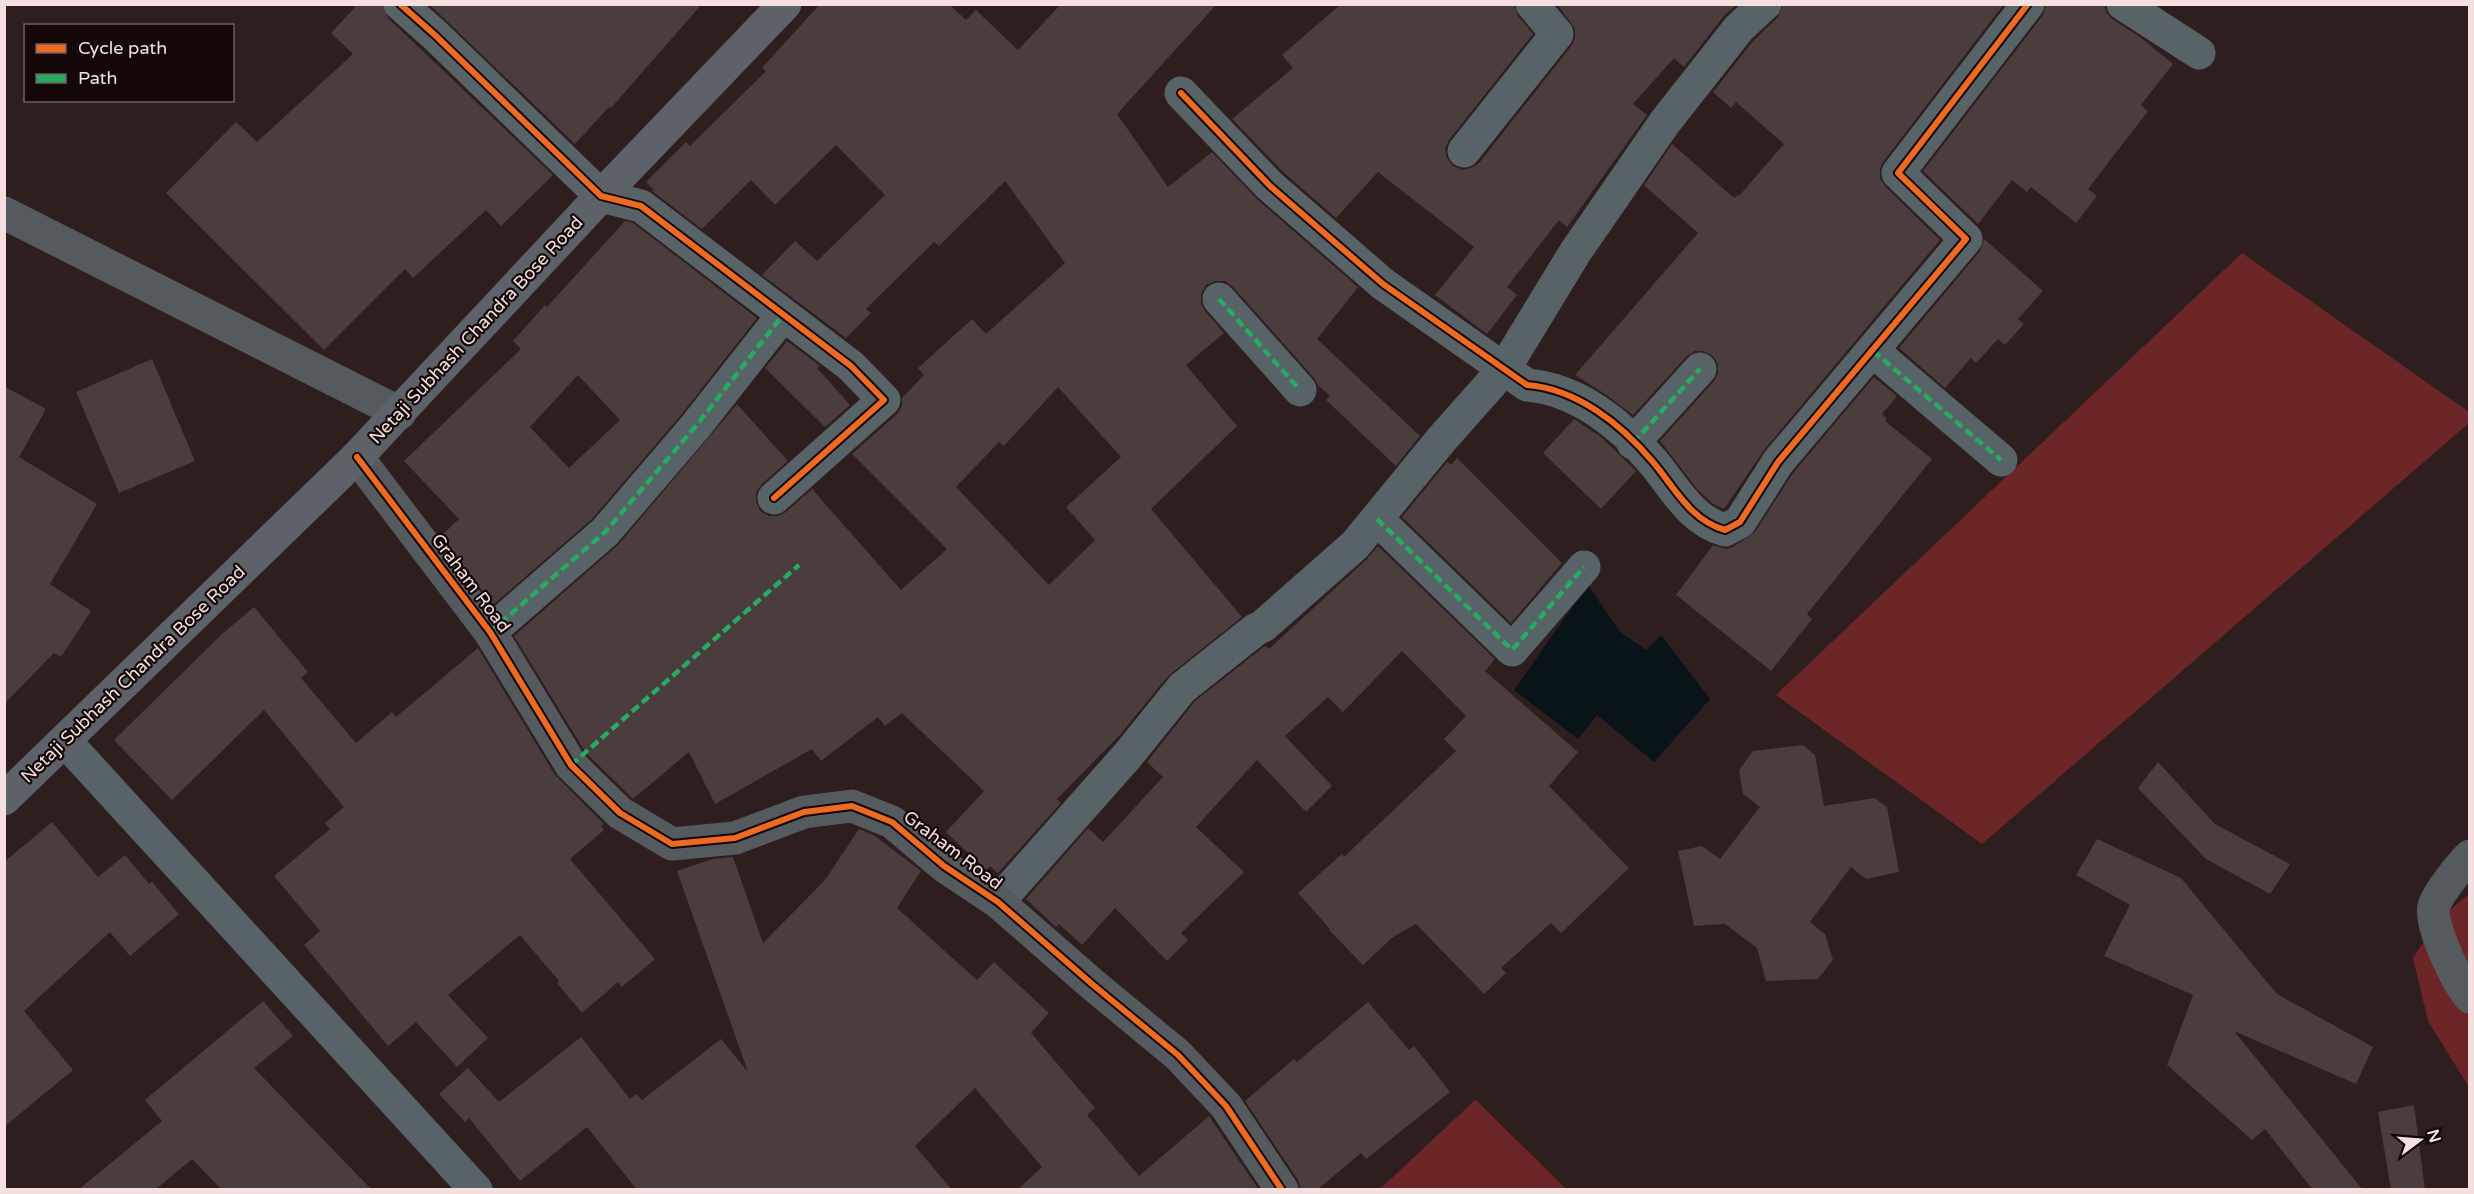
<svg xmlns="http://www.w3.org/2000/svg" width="2474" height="1194" font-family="'Varela Round',sans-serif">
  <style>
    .green { fill: #6d2628 }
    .water { fill: #091419 }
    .building { fill: #4b3d3d; fill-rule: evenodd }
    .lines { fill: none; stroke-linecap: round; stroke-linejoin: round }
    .street { stroke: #586368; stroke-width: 33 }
    .secondary { stroke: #555a5f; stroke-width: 33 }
    .primary { stroke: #5c6268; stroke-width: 33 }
    .quiet { stroke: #26ab63; stroke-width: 4.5; stroke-dasharray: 9 4.5; stroke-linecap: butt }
    .cycleway-casing { stroke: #140707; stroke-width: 10 }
    .cycleway { stroke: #ed6a23; stroke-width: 6 }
    .labels { text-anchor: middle; stroke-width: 4.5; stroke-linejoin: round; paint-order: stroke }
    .street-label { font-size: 18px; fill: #f5e0df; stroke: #140707 }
  </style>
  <rect width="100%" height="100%" fill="#2e1e1e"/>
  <!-- green -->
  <g class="green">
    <polygon points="2242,253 2469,412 2469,423 1982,844 1776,695"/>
    <polygon points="2469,894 2469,1087 2428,1021 2413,958 2438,920"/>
    <polygon points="1476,1100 1566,1189 1380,1189 1475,1100"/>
  </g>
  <!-- water -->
  <polygon class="water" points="1588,585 1620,632 1646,650 1661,635 1710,699 1654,762 1597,715 1578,739 1514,690"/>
  <!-- building -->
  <g class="building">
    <polygon points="358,4 382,4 388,18 553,175 501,226 486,210 413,278 405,269 324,350 166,193 236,122 257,142 353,54 331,33"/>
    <polygon points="429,4 702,4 611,108 609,107 575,144"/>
    <path d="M 820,4 L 949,4 L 966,20 L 976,10 L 1018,50 L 1061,4 L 1217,4 L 1117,114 L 1168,187 L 1212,152 L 1258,200 L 1358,287 L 1317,339 L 1420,436 L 1396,466 L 1326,400 L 1330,396 L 1318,385 L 1314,378 L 1233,287 L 1225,281 L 1216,281 L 1206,285 L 1201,294 L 1201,303 L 1205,311 L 1224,333 L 1186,365 L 1237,426 L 1151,509 L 1242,617 L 1168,676 L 1119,736 L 1057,799 L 1061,803 L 998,873 L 990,866 L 986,870 L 946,832 L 984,791 L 902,713 L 885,726 L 878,717 L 821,761 L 812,749 L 715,804 L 689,752 L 633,799 L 586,753 L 514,636 L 619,544 L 737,404 L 788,461 L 762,484 L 756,492 L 756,501 L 760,511 L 769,516 L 778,516 L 786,512 L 812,489 L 901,590 L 947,549 L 852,454 L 897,414 L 902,406 L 902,398 L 924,375 L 918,368 L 972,319 L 986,334 L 1065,263 L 1005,181 L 939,246 L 934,242 L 866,309 L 871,313 L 846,338 L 762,275 L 795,241 L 817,261 L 885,195 L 836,145 L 775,205 L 751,180 L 702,229 L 652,191 L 654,190 L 646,182 L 686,142 L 690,146 L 766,71 L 762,68 ZM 1058,387 L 1121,457 L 1066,507 L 1095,540 L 1049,585 L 956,487 L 999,442 L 1004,446 Z"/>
    <polygon points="1341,4 1514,4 1518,16 1533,34 1449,140 1445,149 1447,158 1453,166 1462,170 1471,168 1479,163 1572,45 1575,38 1575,29 1557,4 1737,4 1724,16 1684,67 1674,58 1633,104 1647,115 1567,227 1559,220 1507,287 1517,295 1487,334 1435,295 1474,247 1378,172 1336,218 1283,172 1232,119 1293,68 1282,55"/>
    <polygon points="1783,4 2004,4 1883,162 1880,169 1880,178 1885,186 1940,240 1764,450 1724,509 1713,504 1698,490 1660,441 1714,381 1718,374 1718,364 1713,356 1703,351 1695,351 1687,356 1633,415 1608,396 1575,375 1698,233 1644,185 1672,144 1734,198 1737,195 1739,196 1784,144 1736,102 1731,108 1713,92 1753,41 1778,17"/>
    <polygon points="2046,4 2104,4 2107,13 2112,19 2140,37 2173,64 2141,105 2148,111 2088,189 2097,196 2076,223 2031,187 2027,192 2012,180 1978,224 1923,171 2043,15"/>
    <path d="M 625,221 L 633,223 L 757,318 L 681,415 L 592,519 L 493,605 L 441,536 L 459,519 L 404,461 L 521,349 L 513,341 L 545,305 L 547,307 ZM 578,375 L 620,420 L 569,468 L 530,427 Z"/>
    <polygon points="1984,239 2043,291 2018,319 2024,324 2005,345 1998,339 1976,363 1971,358 1945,388 1899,348 1980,251"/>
    <polygon points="787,341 820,366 817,368 850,405 825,427 765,368"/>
    <polygon points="152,359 195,461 119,493 76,392"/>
    <polygon points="1874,377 1897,396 1882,414 1887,419 1885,421 1932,459 1807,614 1812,619 1771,671 1676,595 1713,545 1726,549 1733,547 1755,532 1793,473"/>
    <polygon points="4,386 46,409 19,457 97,504 50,584 91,611 61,657 54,653 4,704"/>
    <polygon points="1574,419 1601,437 1636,471 1601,509 1543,453"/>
    <polygon points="1457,458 1562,563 1511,623 1402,517 1447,462 1451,465"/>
    <polygon points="1378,546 1495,659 1485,671 1578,752 1549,786 1629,868 1561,933 1551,923 1501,968 1506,973 1484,994 1416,924 1393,937 1363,965 1329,930 1330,929 1298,893 1342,854 1344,857 1456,751 1444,739 1466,716 1402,651 1343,712 1328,697 1285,736 1332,786 1306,812 1257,760 1196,827 1244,872 1181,933 1188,940 1167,961 1115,908 1082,945 1059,924 1056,927 1026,899 1088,828 1103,842 1163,777 1147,762 1195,701 1265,646 1269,649 1367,559"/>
    <polygon points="254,607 308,672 301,678 356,743 392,712 396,717 478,648 555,775 604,824 601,826 604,830 570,859 655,959 622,987 618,982 582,1013 557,983 559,981 520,935 448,995 488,1038 457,1067 416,1022 388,1046 304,945 320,931 274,876 330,829 325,823 344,807 264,710 172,800 114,740 222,634"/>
    <polygon points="1803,745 1815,755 1824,806 1875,798 1887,807 1899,872 1866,879 1851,867 1810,922 1825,934 1833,960 1818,979 1766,981 1757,948 1725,924 1694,926 1678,851 1702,846 1720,859 1760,807 1743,794 1739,770 1753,751"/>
    <polygon points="2158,762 2215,824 2290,864 2270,894 2206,859 2138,788"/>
    <polygon points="52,822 98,877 125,855 149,884 152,882 179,914 130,956 110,932 24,1011 73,1070 4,1127 4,862"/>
    <polygon points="859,829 875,836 921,871 897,908 977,980 994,962 1049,1013 1031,1033 1095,1108 1087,1115 1139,1176 1209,1116 1259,1190 1017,1190 1042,1167 975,1088 915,1146 952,1190 637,1190 587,1127 520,1181 469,1118 465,1122 439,1094 468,1068 499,1102 581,1037 630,1099 636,1094 642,1100 721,1039 748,1072 677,871 712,859 733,857 763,943 825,880"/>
    <polygon points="2097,839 2181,878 2277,994 2373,1047 2356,1084 2234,1031 2363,1190 2313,1190 2265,1129 2252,1140 2167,1065 2193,995 2104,956 2130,905 2076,875"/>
    <polygon points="263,1001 293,1036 254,1068 372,1190 222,1190 192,1159 155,1190 78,1190 162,1121 145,1100"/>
    <polygon points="1368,1002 1409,1050 1414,1046 1450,1092 1366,1159 1361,1153 1317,1190 1301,1190 1298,1180 1245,1101 1294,1059 1297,1062"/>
    <polygon points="2414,1105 2425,1190 2391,1190 2378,1112"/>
  </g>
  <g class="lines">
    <!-- street -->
    <g class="street">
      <polyline points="400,4 436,36 601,196 641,206 851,366 884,400 774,498"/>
      <polyline points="2123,4 2199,53"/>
      <path d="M 1181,93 L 1270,186 L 1383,284 L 1527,385 C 1577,389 1621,424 1653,462 C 1675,488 1690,520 1725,530 L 1740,522 L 1778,462 L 1966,239 L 1898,173 L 2028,4"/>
      <polyline points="1464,151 1557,34 1532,4"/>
      <polyline points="1219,299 1300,390"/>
      <polyline points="1873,351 2001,460"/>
      <polyline points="1633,443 1700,369"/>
      <polyline points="1377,519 1512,650 1584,567"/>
      <polyline points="490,632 605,532 695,427 783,315"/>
      <polyline points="65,741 476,1190"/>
      <polyline points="998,902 1128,755 1182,688 1255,630 1263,626 1355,545 1441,440 1504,369 1576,251 1665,122 1739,28 1765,4"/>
    </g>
    <!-- secondary -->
    <g class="secondary">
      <polyline points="4,213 400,413"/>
      <polyline points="357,457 490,632 571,765 620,813 672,844 735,838 804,812 852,806 892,822 944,866 998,902 1092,984 1178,1055 1226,1106 1282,1190"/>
      <path d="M 2470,856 C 2461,864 2437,895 2434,906 C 2429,925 2457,982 2470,997"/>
    </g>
    <!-- primary -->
    <polyline class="primary" points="4,799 357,457 601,196 785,4"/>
    <!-- quiet -->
    <g class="quiet">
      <polyline points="1219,299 1300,390"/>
      <polyline points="1873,351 2001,460"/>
      <polyline points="1633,443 1700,369"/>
      <polyline points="1377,519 1512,650 1584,567"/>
      <polyline points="490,632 605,532 695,427 783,315"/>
      <polyline points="571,765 799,565"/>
    </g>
    <defs>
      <g id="cycleway">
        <polyline points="400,4 436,36 601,196 641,206 851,366 884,400 774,498"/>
        <path d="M 1181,93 L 1270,186 L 1383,284 L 1527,385 C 1577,389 1621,424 1653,462 C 1675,488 1690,520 1725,530 L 1740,522 L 1778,462 L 1966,239 L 1898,173 L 2028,4"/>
        <polyline points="357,457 490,632 571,765 620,813 672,844 735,838 804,812 852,806 892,822 944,866 998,902 1092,984 1178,1055 1226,1106 1282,1190"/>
      </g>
    </defs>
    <!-- cycleway casing -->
    <use href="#cycleway" class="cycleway-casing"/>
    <!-- cycleway -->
    <use href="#cycleway" class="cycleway"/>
  </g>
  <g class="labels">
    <!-- street labels -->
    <g class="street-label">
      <text transform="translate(476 330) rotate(-47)" y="6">Netaji Subhash Chandra Bose Road</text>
      <text transform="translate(471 583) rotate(53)" y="6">Graham Road</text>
      <text transform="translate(133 674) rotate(-44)" y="6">Netaji Subhash Chandra Bose Road</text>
      <text transform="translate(953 850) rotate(37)" y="6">Graham Road</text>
    </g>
  </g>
  <!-- border -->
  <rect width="2474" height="1194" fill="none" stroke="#f5e0df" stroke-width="12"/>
  <!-- legend -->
  <rect x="24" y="24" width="210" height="78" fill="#140707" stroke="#6e5e5d" stroke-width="1.5"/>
  <rect x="36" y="44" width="30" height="9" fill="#ed6a23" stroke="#6e5e5d" stroke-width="1.5"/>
  <text x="78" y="54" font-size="18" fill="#f5e0df">Cycle path</text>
  <rect x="36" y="74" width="30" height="9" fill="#26ab63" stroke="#6e5e5d" stroke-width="1.5"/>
  <text x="78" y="84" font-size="18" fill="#f5e0df">Path</text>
  <!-- north arrow -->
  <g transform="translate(2420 1140) rotate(74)" stroke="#140707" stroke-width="4.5" paint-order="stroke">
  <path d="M0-4.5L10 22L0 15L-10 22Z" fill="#f5e0df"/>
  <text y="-9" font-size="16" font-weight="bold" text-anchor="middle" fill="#f5e0df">N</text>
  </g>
</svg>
